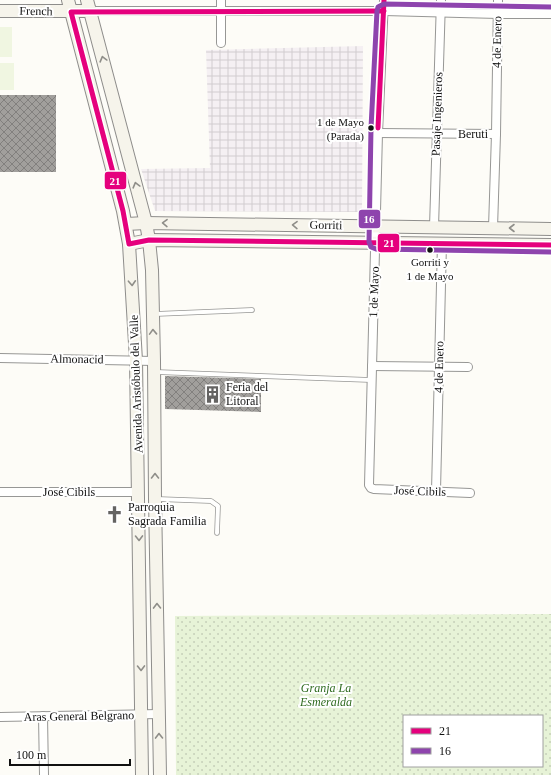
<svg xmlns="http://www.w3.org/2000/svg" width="551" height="775" font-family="'Times New Roman',serif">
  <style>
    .industrial { fill: url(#industrial-grid) }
    .park { fill: url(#park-dots); fill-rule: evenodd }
    .pitch { fill: #f0f6e1 }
    .building { fill: url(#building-cross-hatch) }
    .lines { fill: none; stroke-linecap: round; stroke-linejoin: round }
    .service-casing { stroke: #979795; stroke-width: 5.5 }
    .minor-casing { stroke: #979795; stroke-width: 10 }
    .secondary-casing { stroke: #8e8d8b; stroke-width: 14 }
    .service { stroke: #fffffe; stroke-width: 4 }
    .minor { stroke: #fffffe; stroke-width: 8 }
    .secondary { stroke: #f6f4eb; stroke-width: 12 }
    .bus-1-casing { stroke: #fff; stroke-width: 8 }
    .bus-2-casing { stroke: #fff; stroke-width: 8 }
    .bus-1 { stroke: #e5007d; stroke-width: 5 }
    .bus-2 { stroke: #8e44ad; stroke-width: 5 }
    .oneway { stroke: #8f8e89 }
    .bus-dot { fill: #111; stroke: #fff; stroke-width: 1.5 }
    .labels { text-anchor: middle; stroke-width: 4; stroke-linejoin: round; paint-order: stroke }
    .bus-label { font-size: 11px; fill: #111; stroke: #fff; text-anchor: end }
    .street-label { font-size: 12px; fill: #111; stroke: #fff }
    .poi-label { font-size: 12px; fill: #111; stroke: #fff; text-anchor: start }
    .park-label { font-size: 12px; font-style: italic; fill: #2f6b1f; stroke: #fff }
    .line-badge { stroke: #fff; stroke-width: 1.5 }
    .badge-label { font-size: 11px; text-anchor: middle; font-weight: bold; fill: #fff }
  </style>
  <defs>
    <pattern id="industrial-grid" width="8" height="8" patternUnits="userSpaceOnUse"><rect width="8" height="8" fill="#f5f0f3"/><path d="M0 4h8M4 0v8" fill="none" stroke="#d1cdcf"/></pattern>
    <pattern id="park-dots" width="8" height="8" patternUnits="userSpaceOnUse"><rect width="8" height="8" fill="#e7f3d7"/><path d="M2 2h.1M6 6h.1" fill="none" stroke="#c5cfb8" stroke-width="1.8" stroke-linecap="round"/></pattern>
    <pattern id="building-cross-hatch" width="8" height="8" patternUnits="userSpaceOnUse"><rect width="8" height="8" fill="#a19f9c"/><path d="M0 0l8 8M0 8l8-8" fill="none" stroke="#82807e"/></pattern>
  </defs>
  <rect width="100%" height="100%" fill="#fdfcf7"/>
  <!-- industrial -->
  <polygon class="industrial" points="363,46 362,212 155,211 141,169 210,168 206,50"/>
  <!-- park -->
  <path class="park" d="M 551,614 L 551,775 L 176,775 L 175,616 ZM 404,716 L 542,716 L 542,766 L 404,766 Z"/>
  <!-- pitch -->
  <g class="pitch">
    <rect x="0" y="27" width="12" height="30"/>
    <rect x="0" y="63" width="14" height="27"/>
  </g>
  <!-- building -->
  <g class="building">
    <rect x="0" y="95" width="56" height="77"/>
    <polygon points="165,376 261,379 261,412 165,409"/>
  </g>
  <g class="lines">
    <defs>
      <g id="service">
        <polyline points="155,314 252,310"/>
        <polyline points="156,372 371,380"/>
        <polyline points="157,499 211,501 218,506 217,533"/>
      </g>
      <g id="minor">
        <polyline points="384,0 378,133 369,485 371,488 374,489 470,493"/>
        <polyline points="91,11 384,11 498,14 551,14"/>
        <polyline points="221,43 221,0"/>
        <polyline points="378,133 496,134"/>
        <polyline points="434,227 441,0"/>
        <polyline points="493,228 496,134 498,0"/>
        <polyline points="0,358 154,361"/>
        <polyline points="372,366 468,367"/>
        <polyline points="436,491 442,243"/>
        <polyline points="0,492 138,492"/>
        <polyline points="43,716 44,775"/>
        <polyline points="0,717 159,714"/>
      </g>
      <g id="secondary">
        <polyline points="68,0 123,211 129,244 136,360 142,775"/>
        <polyline points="87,0 146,223 149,240 152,270 154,361 155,499 160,775"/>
        <polyline points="0,11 91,11"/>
        <polyline points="126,224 146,223 551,229"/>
        <polyline points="129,244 149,240 551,245"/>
      </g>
    </defs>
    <!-- service casing -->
    <use href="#service" class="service-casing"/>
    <!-- minor casing -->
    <use href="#minor" class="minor-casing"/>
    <!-- secondary casing -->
    <use href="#secondary" class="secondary-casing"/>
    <!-- service -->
    <use href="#service" class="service"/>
    <!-- minor -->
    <use href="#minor" class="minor"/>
    <!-- secondary -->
    <use href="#secondary" class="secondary"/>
    <defs>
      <g id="bus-1">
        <polyline points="384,11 71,12 123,211 129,244 149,240 551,245"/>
        <polyline points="378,128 384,0"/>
      </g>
      <polyline id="bus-2" points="551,252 376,249 371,247 369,242 371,128 377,11 378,7 384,4 551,7"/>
    </defs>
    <!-- bus-1 casing -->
    <use href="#bus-1" class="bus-1-casing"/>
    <!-- bus-2 casing -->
    <use href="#bus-2" class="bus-2-casing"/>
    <!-- bus-1 -->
    <use href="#bus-1" class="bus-1"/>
    <!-- bus-2 -->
    <use href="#bus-2" class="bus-2"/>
  </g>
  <!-- one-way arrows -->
  <defs><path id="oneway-chevron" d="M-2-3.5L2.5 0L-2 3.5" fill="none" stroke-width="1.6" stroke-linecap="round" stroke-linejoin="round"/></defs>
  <g class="oneway">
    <use href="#oneway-chevron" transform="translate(103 59) rotate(-105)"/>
    <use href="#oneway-chevron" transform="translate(136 185) rotate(-105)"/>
    <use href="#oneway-chevron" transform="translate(165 223) rotate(-179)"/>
    <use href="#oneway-chevron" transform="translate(295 225) rotate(-179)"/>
    <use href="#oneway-chevron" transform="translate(512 228) rotate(-180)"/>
    <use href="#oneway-chevron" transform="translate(132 283) rotate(87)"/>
    <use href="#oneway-chevron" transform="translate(153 332) rotate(-92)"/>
    <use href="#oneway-chevron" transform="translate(155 476) rotate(-90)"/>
    <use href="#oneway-chevron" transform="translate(139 538) rotate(89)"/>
    <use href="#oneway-chevron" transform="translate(157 606) rotate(-91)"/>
    <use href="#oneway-chevron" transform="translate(141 668) rotate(89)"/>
    <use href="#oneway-chevron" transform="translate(159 736) rotate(-91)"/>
  </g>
  <!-- icons -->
  <defs>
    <symbol id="building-bare" viewBox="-9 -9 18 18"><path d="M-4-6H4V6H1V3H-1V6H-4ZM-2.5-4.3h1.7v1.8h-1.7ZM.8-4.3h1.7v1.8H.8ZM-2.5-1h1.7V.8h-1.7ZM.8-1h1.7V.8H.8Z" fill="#646362" stroke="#fff" stroke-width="2.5" paint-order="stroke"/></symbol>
    <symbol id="church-bare" viewBox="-9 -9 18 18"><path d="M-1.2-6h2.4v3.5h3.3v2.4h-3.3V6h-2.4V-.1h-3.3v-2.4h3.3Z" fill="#646362" stroke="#fff" stroke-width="2.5" paint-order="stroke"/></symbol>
  </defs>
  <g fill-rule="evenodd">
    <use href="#building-bare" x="200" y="382" width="25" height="25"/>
    <use href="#church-bare" x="102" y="502" width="25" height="25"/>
  </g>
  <!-- markers -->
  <g class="bus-dot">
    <circle cx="371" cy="128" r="3.5"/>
    <circle cx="430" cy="250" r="3.5"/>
  </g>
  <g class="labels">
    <!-- bus labels -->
    <g class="bus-label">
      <text x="364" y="126">1 de Mayo<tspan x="364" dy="14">(Parada)</tspan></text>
      <text x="430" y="266" text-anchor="middle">Gorriti y<tspan x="430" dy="14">1 de Mayo</tspan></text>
    </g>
    <!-- street labels -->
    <g class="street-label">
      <text transform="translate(36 11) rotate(1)" y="4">French</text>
      <text transform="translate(497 42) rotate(-89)" y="4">4 de Enero</text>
      <text transform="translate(437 114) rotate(-88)" y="4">Pasaje Ingenieros</text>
      <text x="473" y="138">Beruti</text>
      <text transform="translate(326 225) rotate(1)" y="4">Gorriti</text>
      <text transform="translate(374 292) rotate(-88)" y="4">1 de Mayo</text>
      <text transform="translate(77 359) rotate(1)" y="4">Almonacid</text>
      <text transform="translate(439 367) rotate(-89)" y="4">4 de Enero</text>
      <text transform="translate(136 384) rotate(-92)" y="4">Avenida Aristóbulo del Valle</text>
      <text transform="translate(420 491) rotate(2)" y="4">José Cibils</text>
      <text x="69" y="496">José Cibils</text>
      <text transform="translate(79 716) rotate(-1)" y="4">Aras General Belgrano</text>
    </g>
    <!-- poi labels -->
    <g class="poi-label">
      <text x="226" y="391">Feria del<tspan x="226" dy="14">Litoral</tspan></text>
      <text x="128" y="511">Parroquia<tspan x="128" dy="14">Sagrada Familia</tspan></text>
    </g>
    <!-- park labels -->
    <g class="park-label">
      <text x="326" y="692">Granja La<tspan x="326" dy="14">Esmeralda</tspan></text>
    </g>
  </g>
  <g class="line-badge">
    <rect x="104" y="171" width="23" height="19" rx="4" fill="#e5007d"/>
    <rect x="358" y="209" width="23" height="20" rx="4" fill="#8e44ad"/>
    <rect x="377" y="233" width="23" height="20" rx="4" fill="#e5007d"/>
  </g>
  <g class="badge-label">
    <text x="115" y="185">21</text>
    <text x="369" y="223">16</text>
    <text x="389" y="247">21</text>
  </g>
  <!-- legend -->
  <rect x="403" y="715" width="140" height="52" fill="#ffffff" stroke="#a0a0a0"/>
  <rect x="411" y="728" width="20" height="6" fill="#e5007d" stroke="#a0a0a0"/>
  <text x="439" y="735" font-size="12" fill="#111111">21</text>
  <rect x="411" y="748" width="20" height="6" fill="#8e44ad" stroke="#a0a0a0"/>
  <text x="439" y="755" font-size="12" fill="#111111">16</text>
  <!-- scale -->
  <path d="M10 759v6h120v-6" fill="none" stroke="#111111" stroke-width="2"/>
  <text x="16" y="759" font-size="12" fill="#111111" stroke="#ffffff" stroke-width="3" paint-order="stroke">100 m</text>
</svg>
